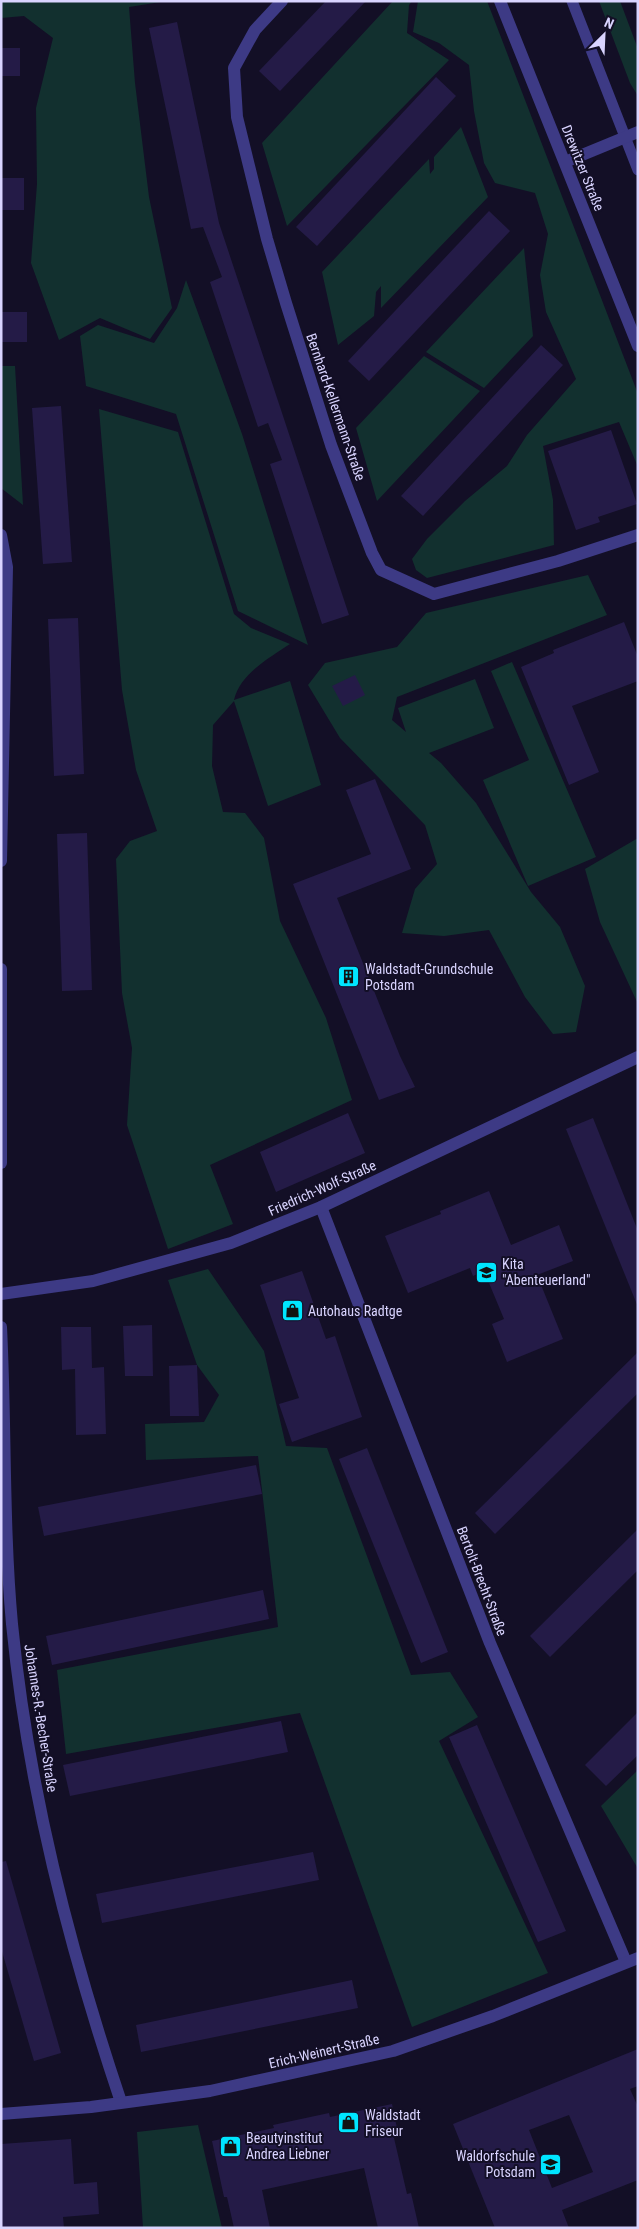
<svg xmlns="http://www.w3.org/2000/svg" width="639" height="2229" font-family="'Roboto Condensed',sans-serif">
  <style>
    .green { fill: #12302f }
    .building { fill: #241b47; fill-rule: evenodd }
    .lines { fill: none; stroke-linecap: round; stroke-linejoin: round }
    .service { stroke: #3d3a85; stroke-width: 11 }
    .minor { stroke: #3d3a85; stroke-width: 12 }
    .tertiary { stroke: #3d3a85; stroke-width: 12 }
    .labels { text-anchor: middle; stroke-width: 4; stroke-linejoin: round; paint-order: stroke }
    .street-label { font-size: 14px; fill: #d9d4ff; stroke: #130f26 }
    .poi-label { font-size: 14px; fill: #d9d4ff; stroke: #130f26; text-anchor: start }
  </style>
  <rect width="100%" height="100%" fill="#130f26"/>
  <!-- green -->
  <g class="green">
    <polygon points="1,1 167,1 129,7 135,83 149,197 172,308 150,339 100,318 59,340 31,263 37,184 36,108 53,38 24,16 1,18"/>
    <polygon points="393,1 412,1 409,5 407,33 449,60 287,226 262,143"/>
    <polygon points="418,1 487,1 638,394 638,467 619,422 543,446 553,500 554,545 427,578 416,570 412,559 427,539 465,501 507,466 527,435 576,379 546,312 540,275 548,234 535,193 495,183 484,163 474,111 469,65 439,43 413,32"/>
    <polygon points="599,1 620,1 638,49 638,96 630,83"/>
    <polygon points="461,127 488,197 381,308 381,286 376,292 374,316 338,345 322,272 429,159 430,174 434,169 434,157"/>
    <polygon points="524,248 533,336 484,388 426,352"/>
    <polygon points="186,280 242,434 308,645 238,611 176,414 86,386 80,336 98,325 154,343 177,308"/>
    <polygon points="424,356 480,391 377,501 356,428"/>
    <polygon points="1,366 15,366 23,505 1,488"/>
    <path d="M 99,409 L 178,432 L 234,614 L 251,628 L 290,644 C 269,658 240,674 234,700 L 290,681 L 321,785 L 268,806 L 234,701 L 213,725 L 212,766 L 223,812 L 245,813 L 264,838 L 280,921 L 326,1018 L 352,1100 L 210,1165 L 233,1224 L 168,1249 L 127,1125 L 132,1048 L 122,993 L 116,859 L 130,841 L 157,831 L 136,770 L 122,690 Z"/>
    <polygon points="588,575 607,615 397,697 392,720 406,732 398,708 475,679 494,728 429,753 441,763 476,803 531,892 560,927 585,986 576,1032 553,1034 525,997 489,930 444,936 402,933 415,889 437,864 425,825 340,738 308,685 325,663 397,647 426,613"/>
    <polygon points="512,662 596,857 528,886 483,780 529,760 491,671"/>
    <polygon points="638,838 638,1004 600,922 585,869"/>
    <polygon points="208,1269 264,1351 286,1446 327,1448 411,1675 450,1672 478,1717 439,1741 548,1973 412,2027 300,1713 66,1754 57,1670 278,1627 258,1456 146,1460 145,1424 204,1422 219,1395 197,1365 168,1280"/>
    <polygon points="638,1770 638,1867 637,1867 601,1806"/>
    <polygon points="198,2125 222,2228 143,2228 137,2132"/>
  </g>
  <!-- building -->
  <g class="building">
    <polygon points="326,1 366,1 280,91 259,71"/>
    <polygon points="177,22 219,223 349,615 322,624 270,464 282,460 268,423 258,427 210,282 222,277 203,227 191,229 149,28"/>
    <rect x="1" y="48" width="19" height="28"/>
    <polygon points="436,77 456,96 317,246 296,227"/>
    <rect x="1" y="178" width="23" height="32"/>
    <polygon points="489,211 510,231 369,381 348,361"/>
    <rect x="1" y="312" width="26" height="30"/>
    <polygon points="541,345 563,365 423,516 401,496"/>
    <polygon points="61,406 72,562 43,564 32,408"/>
    <polygon points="611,430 637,504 598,517 600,522 576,530 548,451"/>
    <polygon points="78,618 84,774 54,776 48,619"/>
    <polygon points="624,622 638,657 638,681 572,706 599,772 569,785 521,667 554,653 553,650"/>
    <polygon points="355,675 365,695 343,706 332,686"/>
    <polygon points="375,779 411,869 337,898 400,1056 415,1087 379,1100 293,884 371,854 346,790"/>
    <polygon points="87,833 92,990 62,991 57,834"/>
    <polygon points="348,1113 365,1153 276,1192 260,1152"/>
    <polygon points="593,1118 638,1231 638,1307 566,1129"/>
    <polygon points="489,1191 511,1245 559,1225 573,1261 537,1275 563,1339 507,1362 492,1324 504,1319 484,1271 473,1276 470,1268 408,1293 385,1236 441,1214 440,1211"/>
    <polygon points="302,1271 326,1339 335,1336 362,1417 292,1442 279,1404 299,1398 260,1285"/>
    <polygon points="152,1325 153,1376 125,1376 123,1326"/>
    <polygon points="61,1327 91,1327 92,1368 104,1367 106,1434 76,1435 75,1369 62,1370"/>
    <polygon points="638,1352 638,1393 495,1534 475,1513"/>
    <polygon points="197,1365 199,1416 170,1416 169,1366"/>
    <polygon points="367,1448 448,1652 421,1663 339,1459"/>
    <polygon points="256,1465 262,1494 44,1536 38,1507"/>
    <polygon points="638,1529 638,1570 550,1657 530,1636"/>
    <polygon points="263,1590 269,1619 52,1665 46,1636"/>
    <polygon points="638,1712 638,1755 606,1786 585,1765"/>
    <polygon points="281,1721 288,1752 70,1796 63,1765"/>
    <polygon points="477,1725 566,1931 538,1942 449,1737"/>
    <polygon points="313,1852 319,1880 102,1923 96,1894"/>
    <polygon points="6,1861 61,2053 34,2061 1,1948 1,1862"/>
    <polygon points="352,1980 358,2008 141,2052 136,2025"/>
    <path d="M 638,2049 L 638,2086 L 630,2089 L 638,2107 L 638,2180 L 562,2210 L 569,2228 L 495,2228 L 453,2124 ZM 569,2115 L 593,2172 L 552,2188 L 529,2130 Z"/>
    <polygon points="392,2104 399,2138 394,2138 407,2194 411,2193 419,2228 378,2228 364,2168 262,2190 270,2228 234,2228 227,2197 224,2197 212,2141 274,2128 273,2125 329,2113 330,2117"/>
    <polygon points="71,2139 74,2184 97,2182 99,2214 63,2217 64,2228 1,2228 1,2144"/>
  </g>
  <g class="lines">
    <!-- service -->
    <polyline class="service" points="572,1 638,170"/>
    <!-- minor -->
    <g class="minor">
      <polyline points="282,1 255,30 234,68 237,117 267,239 286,303 331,445 372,553 381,570 434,594 558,561 638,535"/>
      <polyline points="565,162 638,132"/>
      <polyline points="1,535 7,567 1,861"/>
      <polyline points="1,969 1,1163"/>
      <polyline points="321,1207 490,1643 626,1962"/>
      <polyline points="1,1294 93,1281 231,1243 321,1207 638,1057"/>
      <path d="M 1,1327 C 6,1426 3,1526 12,1624 C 28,1788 69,1947 121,2102"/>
      <polyline points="1,2114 91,2107 210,2091 393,2051 493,2016 638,1958"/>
    </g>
    <!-- tertiary -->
    <polyline class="tertiary" points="500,1 638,346"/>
  </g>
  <!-- icons -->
  <defs>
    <symbol id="building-square" viewBox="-11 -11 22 22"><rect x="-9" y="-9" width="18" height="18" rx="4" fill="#00e5ff" stroke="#130f26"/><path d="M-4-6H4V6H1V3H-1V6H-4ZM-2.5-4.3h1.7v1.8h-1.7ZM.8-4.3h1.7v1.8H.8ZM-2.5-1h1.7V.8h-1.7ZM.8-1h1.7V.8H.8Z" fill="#111"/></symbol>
    <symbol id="school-square" viewBox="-11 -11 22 22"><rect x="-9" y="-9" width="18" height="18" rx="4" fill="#00e5ff" stroke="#130f26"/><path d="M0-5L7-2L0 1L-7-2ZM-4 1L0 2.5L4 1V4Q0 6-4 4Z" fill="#111"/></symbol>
    <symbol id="shop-square" viewBox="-11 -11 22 22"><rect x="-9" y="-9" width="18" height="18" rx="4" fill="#00e5ff" stroke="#130f26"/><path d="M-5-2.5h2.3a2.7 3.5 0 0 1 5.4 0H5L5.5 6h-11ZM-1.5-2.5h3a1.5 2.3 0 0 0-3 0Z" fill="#111"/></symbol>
  </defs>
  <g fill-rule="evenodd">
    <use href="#building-square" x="336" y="964" width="25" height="25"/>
    <use href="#school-square" x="474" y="1260" width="25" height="25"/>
    <use href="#shop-square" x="280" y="1298" width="25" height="25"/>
    <use href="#shop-square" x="336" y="2110" width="25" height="25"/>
    <use href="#shop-square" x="218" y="2134" width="25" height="25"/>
    <use href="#school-square" x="538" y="2152" width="25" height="25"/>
  </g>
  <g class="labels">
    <!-- street labels -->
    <g class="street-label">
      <text transform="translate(583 168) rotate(68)" y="5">Drewitzer Straße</text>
      <text transform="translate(336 407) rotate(71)" y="5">Bernhard-Kellermann-Straße</text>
      <text transform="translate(322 1188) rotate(-24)" y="5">Friedrich-Wolf-Straße</text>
      <text transform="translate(482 1581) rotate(69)" y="5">Bertolt-Brecht-Straße</text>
      <text transform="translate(41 1718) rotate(81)" y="5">Johannes-R.-Becher-Straße</text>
      <text transform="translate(324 2051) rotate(-13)" y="5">Erich-Weinert-Straße</text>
    </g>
    <!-- poi labels -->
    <g class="poi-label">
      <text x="365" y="974">Waldstadt-Grundschule<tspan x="365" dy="16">Potsdam</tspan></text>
      <text x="502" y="1269">Kita<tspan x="502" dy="16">"Abenteuerland"</tspan></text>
      <text x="308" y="1316">Autohaus Radtge</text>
      <text x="365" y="2120">Waldstadt<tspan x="365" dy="16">Friseur</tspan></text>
      <text x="246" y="2143">Beautyinstitut<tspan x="246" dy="16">Andrea Liebner</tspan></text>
      <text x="535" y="2161" text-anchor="end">Waldorfschule<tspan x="535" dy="16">Potsdam</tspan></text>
    </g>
  </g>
  <!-- border -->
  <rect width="639" height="2229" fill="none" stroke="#d9d4ff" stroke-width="5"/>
  <!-- north arrow -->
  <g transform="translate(604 35) rotate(24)" stroke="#130f26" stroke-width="4" paint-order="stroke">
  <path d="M0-4L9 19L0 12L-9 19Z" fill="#d9d4ff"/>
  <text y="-8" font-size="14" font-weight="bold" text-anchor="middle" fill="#d9d4ff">N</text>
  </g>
</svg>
